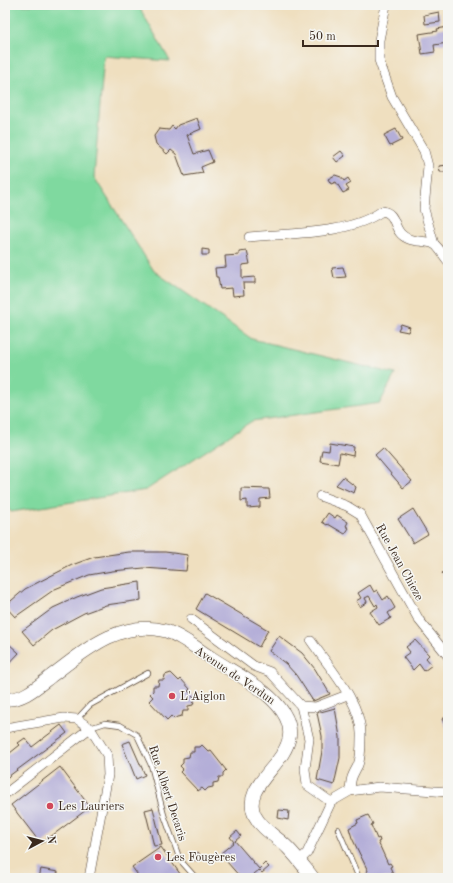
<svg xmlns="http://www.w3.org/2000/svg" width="453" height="883" font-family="'Old Standard TT',serif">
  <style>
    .green { fill: #7fd99f; stroke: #5d825e }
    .building { fill: #b4aed8 }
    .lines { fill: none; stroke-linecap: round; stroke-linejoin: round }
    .lane-casing { stroke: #564536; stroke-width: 6 }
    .street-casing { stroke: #564536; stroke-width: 10 }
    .secondary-casing { stroke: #564536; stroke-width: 14 }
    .lane { stroke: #fff; stroke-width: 4.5 }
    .street { stroke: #fff; stroke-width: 9 }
    .secondary { stroke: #fff; stroke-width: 13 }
    .poi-dot { fill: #d1495b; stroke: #f6f6f2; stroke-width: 1.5 }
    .labels { text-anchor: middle; stroke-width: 3; stroke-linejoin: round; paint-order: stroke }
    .street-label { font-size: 12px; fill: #3b2a1e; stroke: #f6f6f2 }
    .poi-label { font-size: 12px; fill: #3b2a1e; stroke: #f6f6f2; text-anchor: start }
  </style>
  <rect width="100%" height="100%" fill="#f6f6f2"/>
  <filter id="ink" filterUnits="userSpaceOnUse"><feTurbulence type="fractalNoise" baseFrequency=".025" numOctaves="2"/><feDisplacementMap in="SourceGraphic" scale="8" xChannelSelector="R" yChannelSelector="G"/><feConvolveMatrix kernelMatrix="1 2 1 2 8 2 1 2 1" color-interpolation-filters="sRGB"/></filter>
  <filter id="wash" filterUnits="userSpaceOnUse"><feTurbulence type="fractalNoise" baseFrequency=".012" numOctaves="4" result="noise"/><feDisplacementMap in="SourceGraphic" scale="16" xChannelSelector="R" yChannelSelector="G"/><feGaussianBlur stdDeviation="0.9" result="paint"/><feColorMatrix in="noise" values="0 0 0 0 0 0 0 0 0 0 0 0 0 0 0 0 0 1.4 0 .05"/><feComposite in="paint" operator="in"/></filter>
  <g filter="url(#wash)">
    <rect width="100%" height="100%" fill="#efdfbf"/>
    <!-- green -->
    <polygon class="green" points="5,5 138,5 170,61 104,56 94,177 154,271 252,339 395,374 380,403 252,421 146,490 11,512 5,505"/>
    <g id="blocks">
      <!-- building -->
      <g class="building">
        <polygon points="439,12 440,22 425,24 424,15"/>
        <polygon points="448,27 448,43 434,45 435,52 422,54 419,34 438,31 437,29"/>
        <polygon points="197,118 201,129 187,135 194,154 208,150 213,162 201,167 203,173 184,176 176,154 171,150 167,154 156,144 154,136 159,129 169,130 172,126 175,129 178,125"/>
        <polygon points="396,129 402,140 390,146 384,135"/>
        <polygon points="341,151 345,156 337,162 333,157"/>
        <polygon points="448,165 448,172 440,172 439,166"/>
        <polygon points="335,175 341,177 344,181 348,178 351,183 346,186 349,190 343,193 336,182 331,184 328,179"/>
        <polygon points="202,249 209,250 209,255 202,255"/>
        <polygon points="247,251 250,264 242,265 242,278 255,277 255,283 243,283 244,295 233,296 232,288 220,289 218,277 216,277 215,268 226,267 225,256 239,255 239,252"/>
        <polygon points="343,267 346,277 334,278 332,268"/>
        <polygon points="401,324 410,327 408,332 398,330"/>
        <polygon points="330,443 354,447 353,456 340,453 338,464 320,461 322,450 329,451"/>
        <polygon points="383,448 412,481 403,488 375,455"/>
        <polygon points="343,477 356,487 354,493 336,485"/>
        <polygon points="241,488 269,489 270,498 260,499 260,507 247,508 247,500 241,501"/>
        <polygon points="413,509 428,534 413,543 398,519"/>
        <polygon points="328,513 335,518 337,515 348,522 346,526 349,528 345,534 328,524 327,525 322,522"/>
        <polygon points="129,552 165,552 188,555 186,571 144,568 112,571 89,575 55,589 15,617 5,606 25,589 72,565 94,557"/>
        <polygon points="448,570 448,583 442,573"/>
        <polygon points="140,582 141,600 106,605 84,613 52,630 34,645 22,631 53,608 77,597 101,588"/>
        <polygon points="370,585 374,592 377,590 383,600 388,596 395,608 388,613 391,618 379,625 370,612 378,607 377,604 375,606 369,596 365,598 367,602 360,607 356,601 361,598 358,593"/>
        <polygon points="205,593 268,630 259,647 196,609"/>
        <polygon points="279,636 302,653 315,669 330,694 313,701 296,675 286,664 269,651"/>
        <polygon points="415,640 429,655 426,658 432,665 424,671 419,664 413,670 403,657 410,652 406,647"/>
        <polygon points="8,643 19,653 5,668 5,647"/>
        <polygon points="171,673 179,681 181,679 190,689 188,691 195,698 193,705 188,706 188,711 183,711 182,716 177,717 174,719 171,716 167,720 149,701 153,697 150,694 153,691 153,686 158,686 159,680 164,680 165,675"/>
        <polygon points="335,708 340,737 340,758 334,785 317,780 322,751 322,736 317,713"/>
        <polygon points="448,716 448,730 442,719"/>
        <polygon points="61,725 67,733 5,779 5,757 20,745 18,743 25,738 32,747"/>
        <polygon points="130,741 145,775 136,779 122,744"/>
        <polygon points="202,745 209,752 211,751 226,770 223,773 223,777 219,777 218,782 213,783 213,787 208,788 205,791 202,788 198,791 180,772 183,769 180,766 183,763 183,758 189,757 190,752 194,752 194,747 200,747"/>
        <polygon points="60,767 90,807 41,844 11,805"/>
        <polygon points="153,808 162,845 154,846 145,810"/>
        <polygon points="279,810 289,811 288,820 278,818"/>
        <polygon points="368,815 373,824 371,825 377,839 379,838 380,841 378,842 388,864 390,863 392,866 390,867 395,878 369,878 366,872 368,871 352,838 349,828 358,823 357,820"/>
        <polygon points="237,831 241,836 235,841 259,869 265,863 269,867 262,873 259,870 249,878 241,878 220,854 234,842 230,837"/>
        <polygon points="161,847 183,878 140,878 132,867"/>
        <polygon points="198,852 201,857 196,861 193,856"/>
        <polygon points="41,869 58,872 57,878 39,878"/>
      </g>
    </g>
  </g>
  <g filter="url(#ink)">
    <use href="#blocks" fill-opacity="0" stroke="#564536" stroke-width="1"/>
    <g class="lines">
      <defs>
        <g id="lane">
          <polyline points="77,719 90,705 148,673"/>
          <polyline points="90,728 105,723 120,725 137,735 151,765 164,815 180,860 196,878"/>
          <polyline points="338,829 359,878"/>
        </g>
        <g id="street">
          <polyline points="386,5 379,40 379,60 392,97 424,151 428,166 424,209 434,244"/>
          <path d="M 249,237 C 289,233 349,235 382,211 C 396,213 393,226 401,234 C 411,244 424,239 434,244 C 439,247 444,257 448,261"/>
          <polyline points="320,496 347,506 360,514 419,620 448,656"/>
          <polyline points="191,619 254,666 270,672 301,706 309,739 305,769 307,785 331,802"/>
          <path d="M 311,641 C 329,667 363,704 361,737 C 361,745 361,758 358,765 C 352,777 351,776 350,791"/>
          <polyline points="301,706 316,707 347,695"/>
          <polyline points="5,728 64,718 77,719 90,728 107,755 108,775 89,878"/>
          <polyline points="5,794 90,728"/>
          <polyline points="299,861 307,853 331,802 350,791 379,787 448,792"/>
        </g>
        <path id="secondary" d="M 5,699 C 22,701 37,687 50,677 C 83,652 121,618 166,631 C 182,636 197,649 210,657 C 228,669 248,679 264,692 C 335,750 234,774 255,816 C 262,830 278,837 288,848 C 297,857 305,868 313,878"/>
      </defs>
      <!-- lane casing -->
      <use href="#lane" class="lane-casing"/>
      <!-- street casing -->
      <use href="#street" class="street-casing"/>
      <!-- secondary casing -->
      <use href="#secondary" class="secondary-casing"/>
      <!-- lane -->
      <use href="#lane" class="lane"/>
      <!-- street -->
      <use href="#street" class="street"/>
      <!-- secondary -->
      <use href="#secondary" class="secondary"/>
    </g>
  </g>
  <!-- markers -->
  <g class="poi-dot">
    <circle cx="172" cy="696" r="4"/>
    <circle cx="50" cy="806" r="4"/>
    <circle cx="158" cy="857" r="4"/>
  </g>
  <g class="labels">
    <!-- street labels -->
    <g class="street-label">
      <text transform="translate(400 562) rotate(61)" y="4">Rue Jean Chieze</text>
      <text transform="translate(235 675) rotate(34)" y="4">Avenue de Verdun</text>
      <text transform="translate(168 793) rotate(72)" y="4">Rue Albert Decaris</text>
    </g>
    <!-- poi labels -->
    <g class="poi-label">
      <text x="180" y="700">L'Aiglon</text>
      <text x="58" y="810">Les Lauriers</text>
      <text x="166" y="861">Les Fougères</text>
    </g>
  </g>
  <!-- margin -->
  <rect width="453" height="883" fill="none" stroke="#f6f6f2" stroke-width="20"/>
  <!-- north arrow -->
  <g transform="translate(42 841) rotate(83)" stroke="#f6f6f2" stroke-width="3" paint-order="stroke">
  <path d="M0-3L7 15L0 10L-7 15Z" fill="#3b2a1e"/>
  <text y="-6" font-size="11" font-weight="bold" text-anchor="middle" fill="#3b2a1e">N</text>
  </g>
  <!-- scale -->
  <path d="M303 40v6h75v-6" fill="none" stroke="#3b2a1e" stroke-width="2"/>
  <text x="309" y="40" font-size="12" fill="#3b2a1e" stroke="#f6f6f2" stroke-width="3" paint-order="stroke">50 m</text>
</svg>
